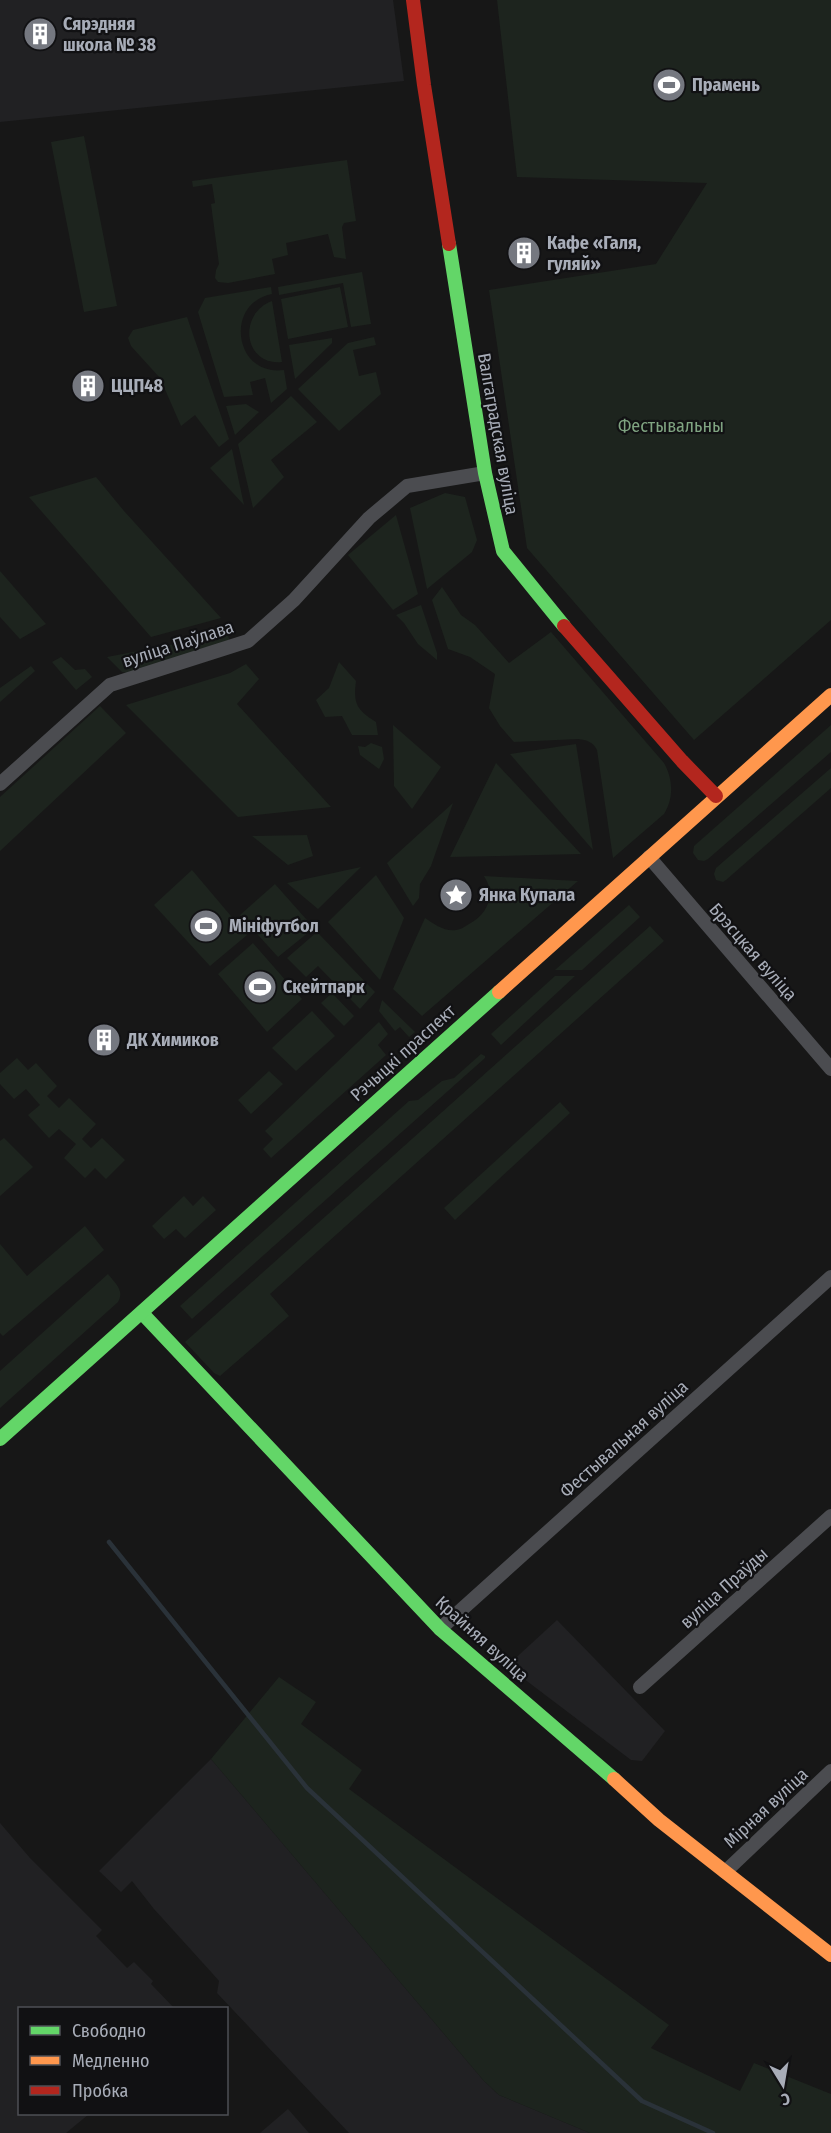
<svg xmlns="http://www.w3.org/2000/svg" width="831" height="2133" font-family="'Fira Sans Condensed',sans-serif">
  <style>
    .built { fill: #212123 }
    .green { fill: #1d241e }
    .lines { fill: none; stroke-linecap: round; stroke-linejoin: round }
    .stream { stroke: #2a3239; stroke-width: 4.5 }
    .street { stroke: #4b4c50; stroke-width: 14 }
    .fast { stroke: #63d668; stroke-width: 14 }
    .slow { stroke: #ff974d; stroke-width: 14 }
    .jam { stroke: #b3261e; stroke-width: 14 }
    .labels { text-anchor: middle; stroke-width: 4.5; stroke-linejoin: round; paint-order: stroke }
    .poi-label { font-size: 18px; font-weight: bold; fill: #a8adb8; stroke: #111113; text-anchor: start }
    .park-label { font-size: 18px; fill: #7fa381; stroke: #111113 }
    .street-label { font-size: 18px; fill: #a8adb8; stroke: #111113 }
  </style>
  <rect width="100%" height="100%" fill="#171717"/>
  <!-- built -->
  <g class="built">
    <polygon points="0,0 393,0 404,81 0,122"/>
    <polygon points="557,1620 665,1731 642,1761 631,1760 507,1666"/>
    <polygon points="211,1759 484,2081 499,2095 590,2133 349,2133 217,1993 219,1981 212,1973 154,1909 132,1881 121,1892 99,1871"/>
    <polygon points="0,1823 30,1858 102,1930 96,1936 127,1968 134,1962 153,1981 151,1984 174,2008 20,2008 20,2114 89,2114 66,2133 0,2133"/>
    <polygon points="288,2109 309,2133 260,2133"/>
  </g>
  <!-- green -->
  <g class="green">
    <polygon points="497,0 831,0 831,620 694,740 527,548 489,290 656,264 707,183 517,177"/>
    <polygon points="84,136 117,306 84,312 51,142"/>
    <polygon points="347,160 356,221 344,223 342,227 346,259 334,257 328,234 286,243 288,255 272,259 275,274 228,283 218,282 215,278 216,270 219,264 211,204 215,203 212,184 193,187 192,181"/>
    <polygon points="362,272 371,324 351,327 343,283 279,295 278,287"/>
    <path d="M 271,287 L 272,294 C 224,303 234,377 284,370 L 287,389 L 271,403 L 265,378 L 250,382 L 253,395 L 224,397 L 198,312 L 205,298 Z"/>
    <polygon points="340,287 348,327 288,339 281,299"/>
    <path d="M 272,301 L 282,362 C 244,366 237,314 272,301 Z"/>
    <polygon points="187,317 229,439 219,447 195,415 181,426 160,378 131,346 128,338 133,330"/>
    <polygon points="374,337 376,345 353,350 359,376 376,372 381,394 339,431 298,389 348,343"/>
    <polygon points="332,338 332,343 295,379 289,345"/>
    <polygon points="291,396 317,422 271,460 284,477 253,508 238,444"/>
    <polygon points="246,404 259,412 235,435 226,406"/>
    <polygon points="232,449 244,505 210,468"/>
    <polygon points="96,477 124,511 221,618 151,637 29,497"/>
    <polygon points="445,493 465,497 477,540 472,552 427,589 410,508"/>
    <polygon points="396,515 418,594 393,610 348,555"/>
    <polygon points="0,571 46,624 20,639 0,617"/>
    <path d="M 442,587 L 461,615 L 475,625 L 509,663 L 551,632 L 664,763 C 673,779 674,798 664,814 L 613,858 L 597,750 C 593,742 587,740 578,739 L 514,742 L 500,726 L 489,708 L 495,674 L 470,657 L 448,649 L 432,600 Z"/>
    <polygon points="421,605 437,653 437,660 418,644 404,623 396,615"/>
    <polygon points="227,634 230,641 134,674 122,672 107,657"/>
    <polygon points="61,657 75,670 85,669 92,677 76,690 52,662"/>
    <path d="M 339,662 L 356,681 C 353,704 357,710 376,722 L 378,735 L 352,735 L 342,716 L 325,717 L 316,700 L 329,688 Z"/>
    <polygon points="246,664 259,679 237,704 331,807 238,817 126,705 230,673"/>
    <polygon points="31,666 35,671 0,702 0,688"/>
    <polygon points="100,706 126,733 0,851 0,797"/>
    <polygon points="393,725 441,767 412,809 394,786"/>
    <polygon points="831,725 831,752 708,859 704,861 698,860 693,853 694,846"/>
    <polygon points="371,743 382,747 384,759 379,769 360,755 358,746 365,747"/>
    <polygon points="576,744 593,850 510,754"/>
    <polygon points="496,763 581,854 450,857"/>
    <polygon points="831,768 831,788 726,880 723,882 716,880 714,874 716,868"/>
    <polygon points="453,803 431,866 420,884 419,898 413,906 387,863"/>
    <polygon points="307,835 313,856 288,865 252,836"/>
    <polygon points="361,867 318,909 287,883"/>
    <polygon points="192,870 247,935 210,966 154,905"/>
    <polygon points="376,875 404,918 380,980 328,922"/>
    <path d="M 484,876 L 578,881 L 422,1016 L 393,989 L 425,918 C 434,924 445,932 456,930 C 460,930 466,926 469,924 C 488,914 496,894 484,876 Z"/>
    <polygon points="275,884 314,928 278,957 240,915"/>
    <polygon points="629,905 640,917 582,970 555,970"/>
    <polygon points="650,926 664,941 270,1294 289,1316 220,1376 214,1373 185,1342"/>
    <polygon points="317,932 375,992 360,1009 318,966 306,977 287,958"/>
    <polygon points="253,943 302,999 267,1032 218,974"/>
    <polygon points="555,976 575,976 501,1045 491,1034"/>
    <polygon points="332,993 354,1016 344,1026 321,1003"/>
    <polygon points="382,1000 415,1032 409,1037 400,1027 395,1031 379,1011"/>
    <polygon points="312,1011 335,1036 296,1071 272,1048"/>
    <polygon points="379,1022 388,1034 378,1045 386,1055 271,1158 263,1149 273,1139 265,1131"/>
    <polygon points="481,1054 485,1056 485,1058 192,1319 180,1306 409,1101 418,1100 442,1081 454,1078"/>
    <polygon points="17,1058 28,1070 36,1063 57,1086 47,1096 59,1108 69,1098 96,1124 82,1139 91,1148 102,1138 125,1160 106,1179 95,1168 85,1178 64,1158 76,1144 59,1129 49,1138 28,1115 40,1105 26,1089 14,1099 0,1084 0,1073"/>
    <polygon points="269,1071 283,1084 251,1114 238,1100"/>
    <polygon points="560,1102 570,1113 455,1220 444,1208"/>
    <polygon points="4,1138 33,1167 0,1196 0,1141"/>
    <polygon points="184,1196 193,1206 203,1196 216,1210 185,1238 176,1229 164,1239 152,1226"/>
    <polygon points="85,1226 104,1250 3,1336 0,1333 0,1244 27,1276"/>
    <path d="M 108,1274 C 115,1283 125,1291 118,1302 L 0,1408 L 0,1371 Z"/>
    <polygon points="279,1677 316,1702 301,1724 362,1770 349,1789 669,2025 651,2048 740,2091 754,2063 831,2094 831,2133 590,2133 499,2095 484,2081 211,1759"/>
  </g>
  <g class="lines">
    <!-- stream -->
    <polyline class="stream" points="109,1542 307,1788 642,2101 713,2133"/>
    <!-- street -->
    <g class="street">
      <polyline points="0,784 110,685 248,641 294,600 369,518 407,486 485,473"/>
      <polyline points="649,857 831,1069"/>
      <polyline points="440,1629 831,1277"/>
      <polyline points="640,1687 831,1516"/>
      <polyline points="725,1872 831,1771"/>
    </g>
    <!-- fast -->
    <g class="fast">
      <polyline points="449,244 485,473 503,551 564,626"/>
      <polyline points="142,1313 440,1629 614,1779"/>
      <polyline points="0,1439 499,992"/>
    </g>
    <!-- slow -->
    <g class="slow">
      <polyline points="499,992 831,695"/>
      <polyline points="614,1779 659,1820 831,1955"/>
    </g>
    <!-- jam -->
    <g class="jam">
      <polyline points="413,0 424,85 449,244"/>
      <polyline points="564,626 682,761 716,796"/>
    </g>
  </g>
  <!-- icons -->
  <defs>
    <symbol id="building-disc" viewBox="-11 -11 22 22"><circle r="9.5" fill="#757880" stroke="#111113"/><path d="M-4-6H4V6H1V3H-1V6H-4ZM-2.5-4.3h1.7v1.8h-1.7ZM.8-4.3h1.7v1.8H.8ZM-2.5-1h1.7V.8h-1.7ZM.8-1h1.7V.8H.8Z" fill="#fff"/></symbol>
    <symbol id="stadium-disc" viewBox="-11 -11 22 22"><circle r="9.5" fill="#757880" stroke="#111113"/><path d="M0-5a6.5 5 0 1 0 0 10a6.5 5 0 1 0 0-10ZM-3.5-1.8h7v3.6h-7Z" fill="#fff"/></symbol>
    <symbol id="sight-disc" viewBox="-11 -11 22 22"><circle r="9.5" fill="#757880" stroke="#111113"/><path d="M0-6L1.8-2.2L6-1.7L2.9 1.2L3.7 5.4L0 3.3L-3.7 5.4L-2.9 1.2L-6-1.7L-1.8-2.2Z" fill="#fff"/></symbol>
  </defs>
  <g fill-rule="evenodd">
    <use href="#building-disc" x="21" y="15" width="38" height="38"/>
    <use href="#stadium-disc" x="650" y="66" width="38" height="38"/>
    <use href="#building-disc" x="505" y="234" width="38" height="38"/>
    <use href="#building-disc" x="69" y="367" width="38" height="38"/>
    <use href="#sight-disc" x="437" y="876" width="38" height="38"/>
    <use href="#stadium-disc" x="187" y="907" width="38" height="38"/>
    <use href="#stadium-disc" x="241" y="968" width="38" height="38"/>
    <use href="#building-disc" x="85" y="1021" width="38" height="38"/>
  </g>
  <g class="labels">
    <!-- poi labels -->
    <g class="poi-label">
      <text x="63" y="30">Сярэдняя<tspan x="63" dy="21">школа № 38</tspan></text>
      <text x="692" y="91">Прамень</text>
      <text x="547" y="249">Кафе «Галя,<tspan x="547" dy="21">гуляй»</tspan></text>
      <text x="111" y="392">ЦЦП48</text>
      <text x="479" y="901">Янка Купала</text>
      <text x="229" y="932">Мініфутбол</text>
      <text x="283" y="993">Скейтпарк</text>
      <text x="127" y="1046">ДК Химиков</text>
    </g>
    <!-- park labels -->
    <g class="park-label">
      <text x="671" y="432">Фестывальны</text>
    </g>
    <!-- street labels -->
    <g class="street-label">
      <text transform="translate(498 434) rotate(80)" y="6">Валгаградская вуліца</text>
      <text transform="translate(178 644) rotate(-18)" y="6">вуліца Паўлава</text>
      <text transform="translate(753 952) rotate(49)" y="6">Брэсцкая вуліца</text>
      <text transform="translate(403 1053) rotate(-42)" y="6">Рэчыцкі праспект</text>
      <text transform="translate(624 1439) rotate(-42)" y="6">Фестывальная вуліца</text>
      <text transform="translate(724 1588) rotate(-42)" y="6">вуліца Праўды</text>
      <text transform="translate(482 1639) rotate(42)" y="6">Крайняя вуліца</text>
      <text transform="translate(766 1808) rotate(-43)" y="6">Мірная вуліца</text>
    </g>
  </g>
  <!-- legend -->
  <rect x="18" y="2007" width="210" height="108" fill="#111113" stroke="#4d4f55" stroke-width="1.5"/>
  <rect x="30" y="2026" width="30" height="9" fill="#63d668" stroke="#4d4f55" stroke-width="1.5"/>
  <text x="72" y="2037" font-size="18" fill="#a8adb8">Свободно</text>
  <rect x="30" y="2056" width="30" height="9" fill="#ff974d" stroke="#4d4f55" stroke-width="1.5"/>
  <text x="72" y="2067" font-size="18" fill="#a8adb8">Медленно</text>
  <rect x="30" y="2086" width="30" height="9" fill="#b3261e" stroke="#4d4f55" stroke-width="1.5"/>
  <text x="72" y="2097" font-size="18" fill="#a8adb8">Пробка</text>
  <!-- north arrow -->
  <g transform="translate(783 2085) rotate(169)" stroke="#111113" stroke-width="4.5" paint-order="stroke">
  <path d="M0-4.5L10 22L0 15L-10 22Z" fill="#a8adb8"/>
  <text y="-9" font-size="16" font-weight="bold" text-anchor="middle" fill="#a8adb8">С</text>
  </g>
</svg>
